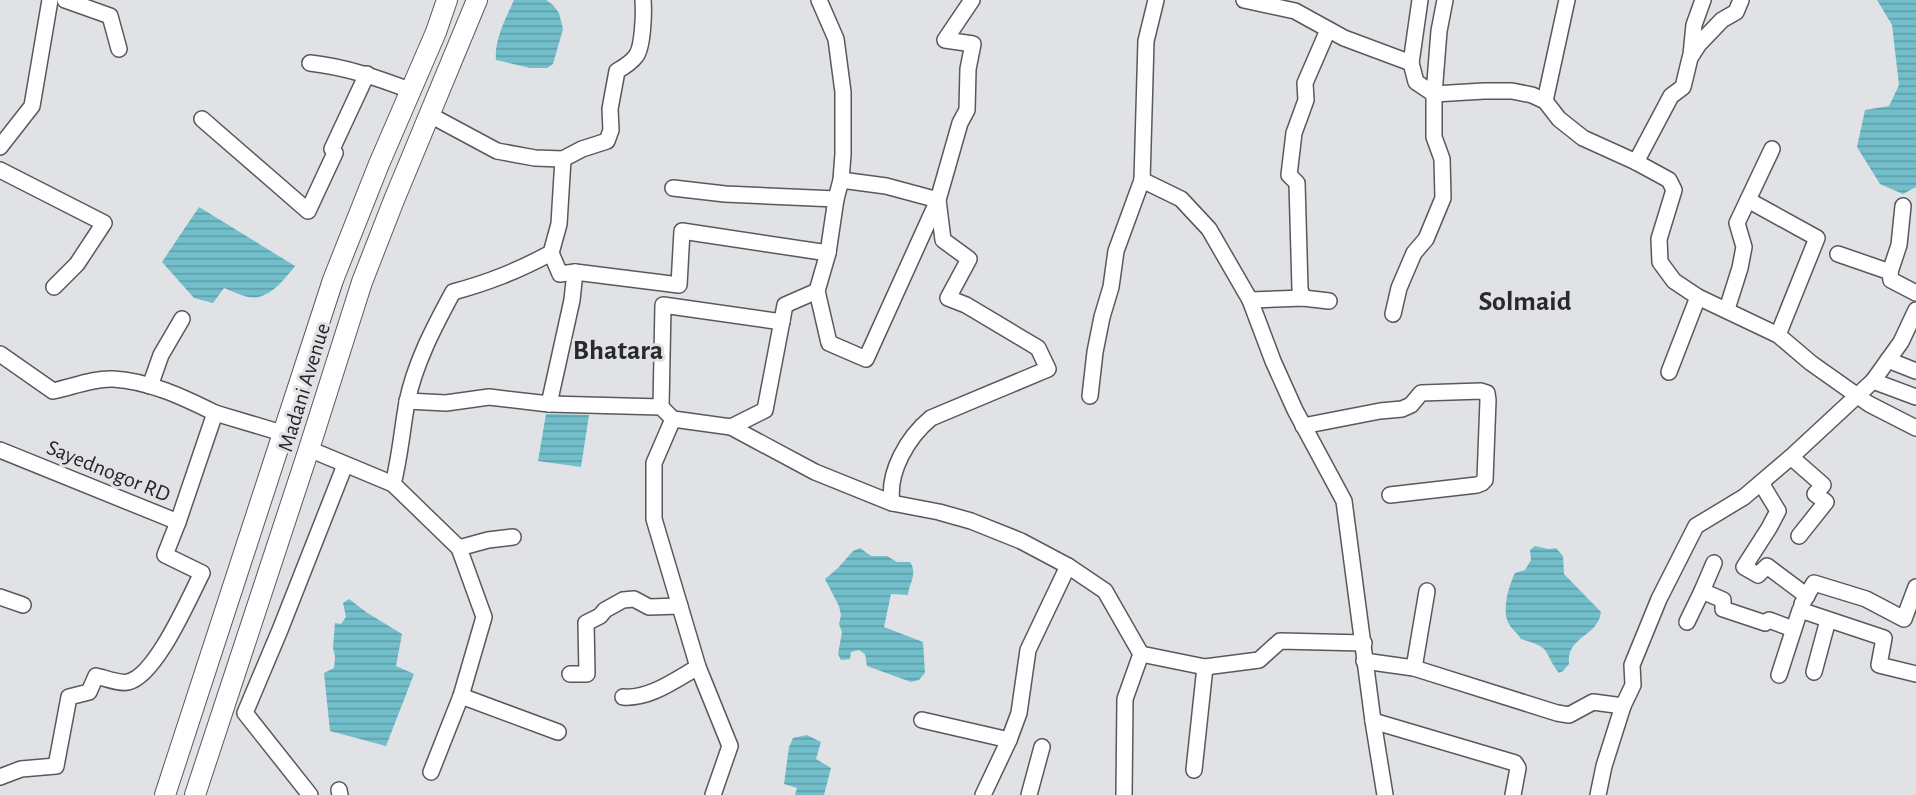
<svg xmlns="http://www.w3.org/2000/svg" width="1916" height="795" font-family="'Alegreya Sans',sans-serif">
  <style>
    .water { fill: url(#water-rules) }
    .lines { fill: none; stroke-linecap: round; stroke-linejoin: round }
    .minor-casing { stroke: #58595c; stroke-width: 18 }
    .major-casing { stroke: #58595c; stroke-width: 22 }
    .minor { stroke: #fff; stroke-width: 15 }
    .major { stroke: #fff; stroke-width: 20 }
    .labels { text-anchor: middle; stroke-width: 6; stroke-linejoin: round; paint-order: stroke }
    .street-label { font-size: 22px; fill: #262628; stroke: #e1e2e6 }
    .district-label { font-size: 28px; font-weight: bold; fill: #292a2d; stroke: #e1e2e6 }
  </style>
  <defs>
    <pattern id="water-rules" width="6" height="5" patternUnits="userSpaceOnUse" patternTransform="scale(1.5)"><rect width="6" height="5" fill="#72bfcb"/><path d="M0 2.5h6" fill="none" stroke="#5d9ba5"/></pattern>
  </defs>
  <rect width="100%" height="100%" fill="#e1e2e6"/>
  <!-- water -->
  <g class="water">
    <path d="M 514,0 L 546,0 L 553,5 L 559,13 L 563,29 L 553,64 L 547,68 L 530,68 L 496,60 C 494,40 506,18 514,0 Z"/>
    <polygon points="1877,0 1916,0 1916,187 1903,194 1880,184 1857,147 1865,110 1889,106 1899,85 1892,25"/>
    <path d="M 199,207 L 295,266 C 284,280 268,301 248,297 C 240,295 232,291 224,288 L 213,303 L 194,298 L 162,262 Z"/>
    <polygon points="546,414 589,415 581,467 538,461"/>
    <path d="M 1535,546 L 1549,549 L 1556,548 L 1563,556 L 1564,574 L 1601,612 C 1598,637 1566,636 1569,664 L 1563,671 L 1559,673 C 1541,649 1554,649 1521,639 C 1518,633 1512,630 1509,624 C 1501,611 1509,585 1515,573 L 1525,570 L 1531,560 L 1530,550 Z"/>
    <path d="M 860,548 L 871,556 L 887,556 L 897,562 L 910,562 C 918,574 909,583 908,595 L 891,594 L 884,627 L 923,642 L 925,673 L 919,680 L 911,682 L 867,666 L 865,654 L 859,650 L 851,652 L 850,659 L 841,660 L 838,654 L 842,632 L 839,624 L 841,615 L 839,606 L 825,579 L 838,568 L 853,551 Z"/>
    <polygon points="349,599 366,612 402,634 396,666 414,674 386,746 330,731 324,673 334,668 335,656 333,648 335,623 341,624 346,617 343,603"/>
    <polygon points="807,735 821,742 816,759 831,768 824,795 795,795 797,788 784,784 789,747 793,738"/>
  </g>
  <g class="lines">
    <defs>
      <g id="minor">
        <polyline points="65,0 110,16 119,49"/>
        <polyline points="819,0 836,39 843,92 843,154 841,180 836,199 828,253 817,291 829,343 866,359 938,200 960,123 967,110 968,69 973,44 945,40 972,0"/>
        <polyline points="1156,0 1146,41 1142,180 1181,199 1209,229 1250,300 1273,361 1295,410 1344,501 1373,721 1385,795"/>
        <polyline points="1244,0 1295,11 1344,38 1411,63"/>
        <polyline points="1420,0 1411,63 1416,82 1434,94 1484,91 1512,91 1532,95 1545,101 1559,119 1583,138 1636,162 1669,180 1674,190 1659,239 1660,262 1674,281 1698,297 1778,335 1811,363 1869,404 1916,428"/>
        <polyline points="1691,55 1694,25 1703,0"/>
        <path d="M 310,63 C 346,67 378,78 412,91"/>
        <polyline points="1545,101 1567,0"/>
        <polyline points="430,115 497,151 535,158 563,159"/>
        <polyline points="202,119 308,211 335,153 332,149 367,74"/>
        <polyline points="0,147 32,106 50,0"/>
        <polyline points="1636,162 1671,96 1683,87 1690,58 1699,44 1722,20 1736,12 1741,0"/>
        <polyline points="0,170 104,223 77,264 54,287"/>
        <path d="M 841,180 L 886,186 L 938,200 L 943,240 L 969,259 L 948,298 L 966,305 L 1038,348 L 1048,369 L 931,418 C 908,437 887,472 892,503"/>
        <polyline points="673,188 725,194 836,199"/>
        <polyline points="1748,200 1817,238 1778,335"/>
        <polyline points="551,253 560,274 575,272 679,285 682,231 828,253"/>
        <polyline points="1838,254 1890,272 1891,280 1916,293"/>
        <polyline points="1890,272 1899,245 1903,206"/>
        <polyline points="1303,298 1300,289 1297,183 1289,175 1294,133 1306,100 1305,83 1328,30"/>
        <polyline points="1250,300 1303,298 1329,301"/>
        <polyline points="1727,309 1740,268 1744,247 1737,223 1772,149"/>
        <polyline points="1393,314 1399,288 1414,253 1426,239 1443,198 1442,159 1434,137 1434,94 1439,31 1445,0"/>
        <path d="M 0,354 L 53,391 C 72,387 94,378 113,379 C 149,381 183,397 215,413 L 178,522 L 0,450"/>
        <polyline points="1888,360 1916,371"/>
        <polyline points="1669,372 1698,297"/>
        <polyline points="1873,381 1916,397"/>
        <polyline points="150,386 161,355 182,319"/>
        <polyline points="1090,396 1095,352 1102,317 1111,287 1116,251 1142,180"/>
        <polyline points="407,401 446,403 489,397 549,404 661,407 673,419 731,427 765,410 785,305 817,291"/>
        <polyline points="549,404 572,300 575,272"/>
        <polyline points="661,407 663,305 782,322"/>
        <polyline points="215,413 282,433"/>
        <polyline points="673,419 654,463 654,519 698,667 730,746 713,795"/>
        <polyline points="1303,426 1380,411 1402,409 1411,405 1421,393 1481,391 1487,393 1488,400 1485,480 1482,483 1477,485 1390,495"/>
        <polyline points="731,427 815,472 892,503 939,512 971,521 1021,541 1068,566 1105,591 1141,654 1205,667 1259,660 1280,641 1364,643"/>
        <polyline points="309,449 393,484"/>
        <polyline points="1791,457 1823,485 1815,494 1826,502 1799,536"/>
        <polyline points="1761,483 1778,511 1769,528 1744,567 1758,575 1767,566 1807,596"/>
        <polyline points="459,548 488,540 513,537"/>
        <polyline points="1714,563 1702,591 1723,600 1723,609 1765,623 1769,620 1793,629"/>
        <polyline points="0,597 23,605"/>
        <polyline points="1802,604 1814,583 1866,599 1904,619 1916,587"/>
        <polyline points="1687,622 1702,591"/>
        <polyline points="1364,661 1414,668 1557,713 1569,715 1593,702 1623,706 1633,685 1632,665 1659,599 1696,526 1744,497 1791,457 1873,381 1901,342 1916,310"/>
        <polyline points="1414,668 1427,591"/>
        <polyline points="1814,672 1828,620"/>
        <polyline points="570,674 587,674 586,623 600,616 605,610 623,600 634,599 649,607 680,606"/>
        <polyline points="1779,675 1800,610 1884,638 1879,665 1916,674"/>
        <polyline points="461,696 558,732"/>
        <path d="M 623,697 C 650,699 675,680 698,667"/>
        <polyline points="922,720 1009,740 983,795"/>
        <polyline points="1373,721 1515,763 1518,768 1513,795"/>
        <polyline points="1009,740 1019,713 1028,650 1068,566"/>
        <polyline points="1194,770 1205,667"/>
        <path d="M 431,772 L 461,696 L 484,617 L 459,548 L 393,484 C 400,457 402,430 407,402 C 415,363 434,327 453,292 C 490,282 517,271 551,253 L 559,224 L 563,159 L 582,149 L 607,141 L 611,130 L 610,109 L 617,71 C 624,67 631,63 636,56 C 643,47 644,13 643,0"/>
        <path d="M 0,777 L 21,769 L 56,766 L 69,697 L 89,692 L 96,676 C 105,678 120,684 128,682 C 156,676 189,598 202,573 L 165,555 L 178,522"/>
        <polyline points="339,790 340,795"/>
        <polyline points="310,795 245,713 280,630 345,465"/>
        <polyline points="1029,795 1042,747"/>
        <polyline points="1124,795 1125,699 1141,654"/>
        <polyline points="1598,795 1604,766 1623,706"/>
      </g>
      <g id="major">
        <polyline points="165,795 333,280 379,164 436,32 447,0"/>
        <polyline points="195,795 309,449 362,282 394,200 477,0"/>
      </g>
    </defs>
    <!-- minor casing -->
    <use href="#minor" class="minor-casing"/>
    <!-- major casing -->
    <use href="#major" class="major-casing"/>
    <!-- minor -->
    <use href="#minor" class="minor"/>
    <!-- major -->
    <use href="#major" class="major"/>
  </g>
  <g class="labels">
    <!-- street labels -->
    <g class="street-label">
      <text transform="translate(303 387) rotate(-73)" y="8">Madani Avenue</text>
      <text transform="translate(109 470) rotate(22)" y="8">Sayednogor RD</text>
    </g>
    <!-- district labels -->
    <g class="district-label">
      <text x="1525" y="310">Solmaid</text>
      <text x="618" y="359">Bhatara</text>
    </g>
  </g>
</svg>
